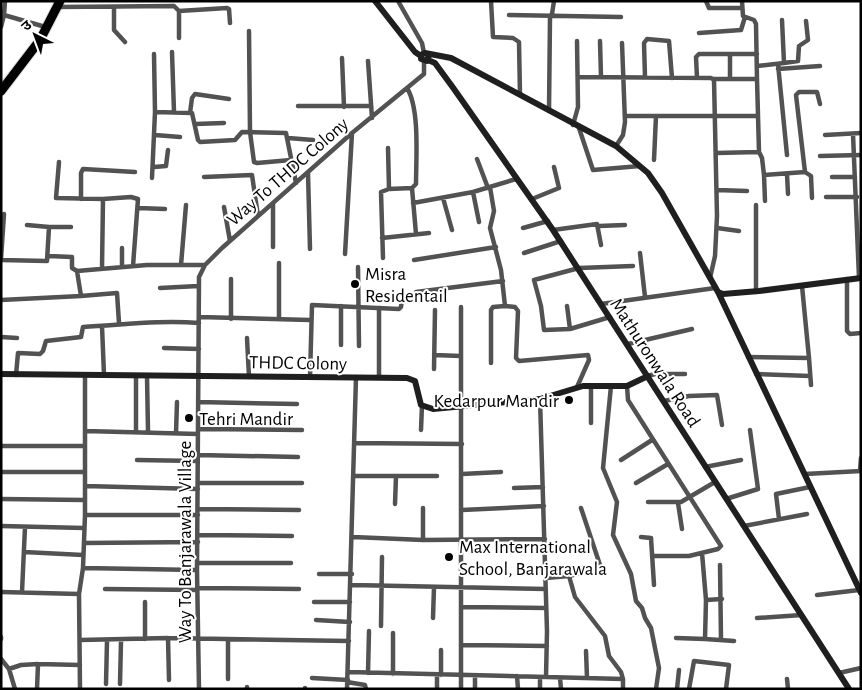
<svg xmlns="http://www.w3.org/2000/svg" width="862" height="690" font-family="'Alegreya Sans','Noto Sans Devanagari',sans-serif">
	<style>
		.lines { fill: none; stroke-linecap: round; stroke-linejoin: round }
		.highway-casing { stroke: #dbdbdb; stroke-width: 11 }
		.street { stroke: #525252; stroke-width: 4.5 }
		.secondary { stroke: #1f1f1f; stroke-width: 6 }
		.highway { stroke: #000; stroke-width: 9 }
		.poi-dot { fill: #000; stroke: #fff; stroke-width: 2 }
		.labels { text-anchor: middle; stroke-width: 4; stroke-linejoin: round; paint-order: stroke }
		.street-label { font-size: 19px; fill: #000; stroke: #fff }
		.poi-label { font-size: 19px; fill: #000; stroke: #fff; text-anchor: start }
	</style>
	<rect width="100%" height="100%" fill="#fff"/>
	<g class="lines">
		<defs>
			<path id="highway" d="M1 91 40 40 60 1"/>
		</defs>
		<!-- highway casing -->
		<use href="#highway" class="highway-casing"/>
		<!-- street -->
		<path class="street" d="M398 1 422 43 424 53
			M491 1 493 37 513 38 519 42 520 95
			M706 1 709 8H742
			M742 1 743 16 754 20 756 24 757 79
			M58 7 174 6 179 11V38
			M114 8V30L125 42
			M179 11 227 8 229 9 230 23
			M4 15 5 1
			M509 15 621 17
			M1 27 4 15 42 26
			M249 31 250 132 254 162 257 163 291 160
			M699 33 741 30 745 17
			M600 41 601 77
			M172 52 174 112
			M730 54H757
			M342 58 344 107
			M368 61 372 118
			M784 63 798 61 799 46 808 40 806 21
			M778 64 787 155
			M757 66 784 63 782 20
			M778 69 820 66
			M578 77 711 78 714 80 717 216 715 256 710 278
			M645 77 644 43 647 39 669 41 672 78
			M697 78 696 57 699 54H730V79
			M713 79H757L759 152 716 153
			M407 88C420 109 416 159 416 184L412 188 416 234
			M298 106H371
			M549 111 550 17 552 14 554 1
			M155 112 192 113 198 140 200 142 235 140 242 132 286 133 296 183
			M190 113 192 98 195 94 229 99
			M625 116H758
			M195 124 224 123
			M573 125 578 107 577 41
			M579 128 593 170 640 166
			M853 134 859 278
			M155 135 180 137
			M825 135 861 133
			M288 138 313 140
			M616 146 623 135 625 122 622 43
			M388 148 389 189 412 188
			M759 152 762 158 764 175 805 172 796 95 799 92H817L820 104
			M820 156 861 155
			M477 159 488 188
			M654 160 656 116
			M59 162 56 198 103 199 131 197 138 199 133 266
			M154 167 166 166 168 150
			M805 172 811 176 812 198
			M308 173 310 249
			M787 174 788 194
			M764 175 765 201
			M204 177 252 175 258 216
			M832 177H855
			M152 178 155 112 154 54
			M490 187 494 211 490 228 501 270 505 306 515 307 518 311 516 358 519 361 588 355 589 360 577 387
			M717 190 747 191
			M473 192 479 222
			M826 197H857
			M443 198 452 230
			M81 199V173L83 169 135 172
			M532 199 559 188 554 167
			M413 203 473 192 516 179
			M273 204V247
			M756 205V292
			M224 207 230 241
			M138 208 165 209
			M599 226 625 225
			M49 227H71
			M523 228 548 221
			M717 228 739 231
			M553 230 597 224 601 245
			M382 238 429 233
			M524 253 561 241
			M640 253 645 297
			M345 254 352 133
			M49 256 72 257V268L77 271 81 296 117 293 119 323
			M383 258 381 192 389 189
			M1 259 4 214
			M1 260 47 261 49 227 27 225
			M414 260 496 247
			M181 265 186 205
			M122 267V248
			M358 267 359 346
			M102 268 103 199
			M77 271 147 265H205
			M847 279V331L850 334 861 333
			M160 288 198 286
			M416 292 503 281
			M1 300 81 296
			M601 304 715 288
			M567 306 570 329
			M461 307V689
			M379 308V377
			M199 317 310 320
			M610 317 570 329 544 330 541 306 534 280 579 268 633 266
			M231 319V279
			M279 319V263
			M102 326 104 375
			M1 337 17 338
			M247 338 249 377
			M628 344 692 329
			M341 345V306
			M164 348 199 349
			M434 355 461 356
			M748 357 809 358 802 286
			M809 358 811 385
			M491 363V310L493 307 505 306
			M434 369 435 310
			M756 374 810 376
			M16 375 18 353 40 354 43 351 46 341 81 337 83 327C123 325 159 320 199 323
			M147 376 148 431
			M648 376 655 374H685
			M310 377 312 305 399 309 401 307 402 299
			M591 386V423
			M611 386 603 468 617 502 613 535 631 574 636 601 642 608 645 618 651 628 659 668 656 689
			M627 386 628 400 721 546 718 549 689 556H652
			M540 399 547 631 546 677
			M664 401 689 396 717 395 722 425
			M198 402 297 404
			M199 429 302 430
			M421 430 422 405
			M85 431 198 434
			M136 432V376
			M176 433 177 402
			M355 443 462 444
			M1 446H85
			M198 455 298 457
			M137 460 198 461
			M621 460 652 440
			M705 467 741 460
			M860 471 861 458
			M1 472H84
			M462 474 501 472
			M805 474 861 471
			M354 476H437
			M198 483H302
			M636 483 668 464
			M85 486 198 489
			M514 488 543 487
			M1 499 84 500
			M726 499 758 489 750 430
			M648 502H681L715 482
			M678 503 682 529
			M395 504 396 476
			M423 508V540
			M198 509 299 510
			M462 510 544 506
			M85 515H198
			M779 519 776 494 810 487
			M1 526 84 528
			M744 526 807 514
			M198 535 292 536
			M353 537 423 540 545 539
			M641 537 651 538 654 585
			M84 543 198 542
			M24 552 83 555
			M702 553 706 600 705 639 734 641
			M197 563H291
			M720 565 721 640
			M83 568 197 570
			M319 574H352
			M569 576 601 568 581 508
			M546 578 569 576 575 597 605 636 609 656 621 672 623 679
			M352 585 546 589
			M197 588 299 589
			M105 589 197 590
			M1 592 79 594
			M22 592 25 527
			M817 595 859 590
			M706 600 722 599
			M145 602V639
			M314 602H350
			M462 607 546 608
			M433 618 434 587
			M757 618 802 615
			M316 620 350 622
			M381 626 382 557
			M1 637V639
			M168 638 169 680
			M676 638 705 639
			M80 640 168 638 349 641
			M228 640V679
			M462 645 547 646
			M586 651 587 678
			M1 659 9 669 15 689
			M9 669 21 665 38 664
			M348 672 623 679V689
			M368 673 369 631
			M839 673 861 668
			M393 674V633
			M437 675V689
			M441 675V650
			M475 676V689
			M517 676 518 689
			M540 677V689
			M312 678 348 680
			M560 678 561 689
			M787 679 788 689
			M347 682 365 685 366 689
			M106 684 107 641
			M120 684 121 641
			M247 687V689
			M305 688V689
			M37 689 38 664 80 665
			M80 689 79 594 83 568 85 515V375
			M199 689 197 570 199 277 205 265 222 248 352 133 424 74V61
			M347 689 356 377
			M677 689 679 670
			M689 689 694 661 729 665 726 689"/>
		<!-- secondary -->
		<path class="secondary" d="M375 1 415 52 421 56
			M429 55 427 61 421 59V55L425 53 451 58 616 146 648 173 662 193 718 292 861 593
			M428 60 435 63 454 89 553 230 849 689
			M718 292 723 294 759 291 861 278
			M1 374 407 378 415 381 421 405 433 409 540 399 583 386H627L648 376"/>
		<!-- highway -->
		<use href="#highway" class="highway"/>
	</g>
	<!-- markers -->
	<g class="poi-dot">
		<circle cx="355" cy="284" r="5"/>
		<circle cx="569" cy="400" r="5"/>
		<circle cx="189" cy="418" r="5"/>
		<circle cx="449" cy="557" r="5"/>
	</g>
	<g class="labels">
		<!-- street labels -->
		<g class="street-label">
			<text transform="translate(287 171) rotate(-41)" y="7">Way To THDC Colony</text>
			<text transform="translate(298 362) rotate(1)" y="7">THDC Colony</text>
			<text transform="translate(656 362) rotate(57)" y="7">Mathuronwala Road</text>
			<text transform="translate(184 542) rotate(-90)" y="7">Way To Banjarawala Village</text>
		</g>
		<!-- poi labels -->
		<g class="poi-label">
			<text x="365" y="280">Misra<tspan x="365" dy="22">Residentail</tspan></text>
			<text x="559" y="407" text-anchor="end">Kedarpur Mandir</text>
			<text x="199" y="425">Tehri Mandir</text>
			<text x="459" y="553">Max International<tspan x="459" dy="22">School, Banjarawala</tspan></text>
		</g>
	</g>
	<!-- border -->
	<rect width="862" height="690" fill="none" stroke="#000000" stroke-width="5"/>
	<!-- north arrow -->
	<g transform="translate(35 35) rotate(318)" stroke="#ffffff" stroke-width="4" paint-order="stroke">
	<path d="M0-4L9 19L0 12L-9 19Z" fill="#000000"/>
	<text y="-8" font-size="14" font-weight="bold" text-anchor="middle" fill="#000000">उ</text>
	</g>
</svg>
